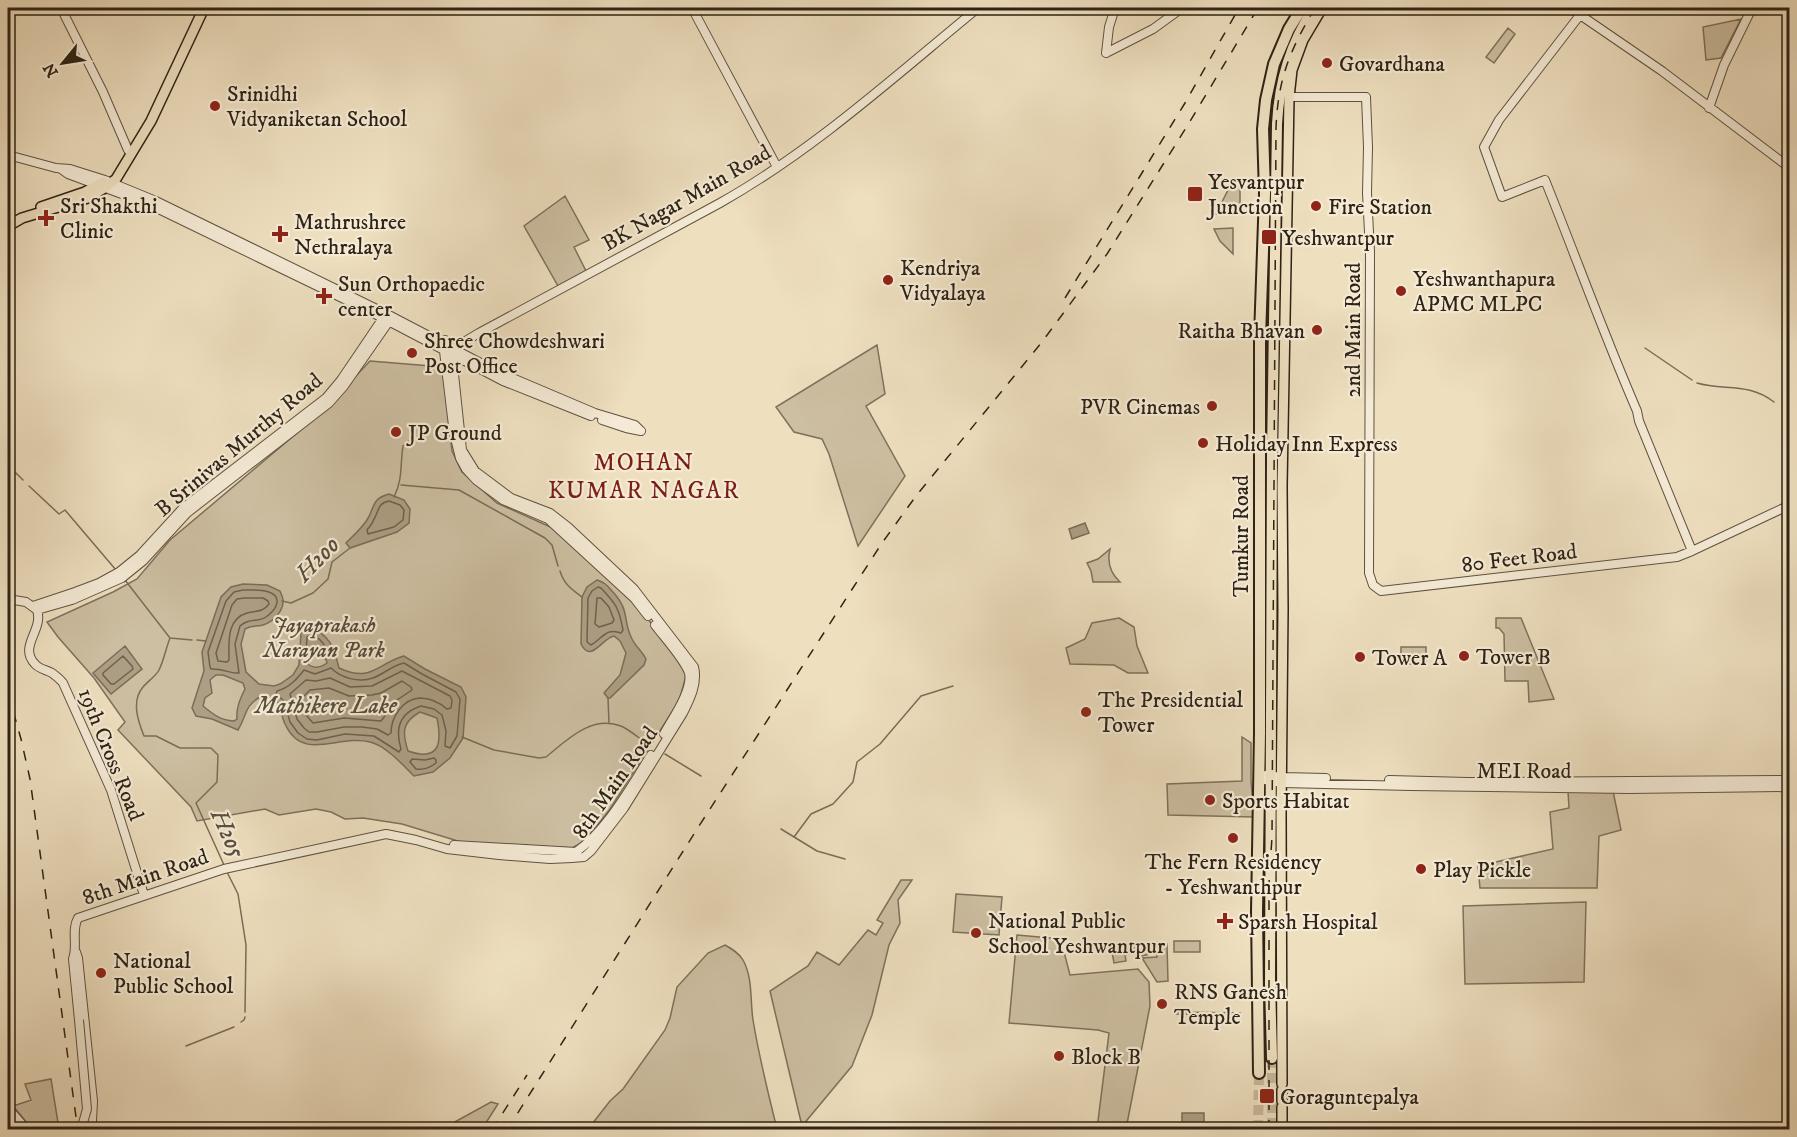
<svg xmlns="http://www.w3.org/2000/svg" width="1797" height="1137" font-family="'IM FELL DW Pica',serif">
	<style>
		.green { fill: #cdbfa2; stroke: #7e715c; stroke-width: 1.5 }
		.water { fill: #ad9f85; stroke: #7a6d58; stroke-width: 1.5; fill-rule: evenodd }
		.lines { fill: none; stroke-linecap: round; stroke-linejoin: round }
		.shore { stroke: #6e614d; stroke-width: 1.5 }
		.stream { stroke: #7a6d58; stroke-width: 1.5 }
		.highway-tunnel { stroke: #c8b99d; stroke-width: 10; stroke-dasharray: 10 5; stroke-linecap: butt }
		.minor-casing { stroke: #5e5240; stroke-width: 10 }
		.major-casing { stroke: #2e2315; stroke-width: 12 }
		.highway-casing { stroke: #2e2315; stroke-width: 14 }
		.minor { stroke: #f4ead5; stroke-width: 8 }
		.major { stroke: #eedfbf; stroke-width: 9 }
		.highway { stroke: #eedfbf; stroke-width: 10 }
		.rail { stroke: #2e2315; stroke-width: 1.5; stroke-dasharray: 10 10; stroke-linecap: butt }
		.minor-bridge-casing { stroke: #5e5240; stroke-width: 10; stroke-linecap: butt }
		.minor-bridge { stroke: #f4ead5; stroke-width: 8 }
		.poi-dot { fill: #8f2418; stroke: #f4ead5; stroke-width: 2 }
		.labels { text-anchor: middle; stroke-width: 4.5; stroke-linejoin: round; paint-order: stroke }
		.poi-label { font-size: 22px; fill: #2e2315; stroke: #f4ead5; text-anchor: start }
		.street-label { font-size: 22px; fill: #2e2315; stroke: #f4ead5 }
		.park-label { font-size: 22px; font-style: italic; fill: #564a38; stroke: #f4ead5 }
		.neighbourhood-label { font-size: 24px; letter-spacing: 1.5px; fill: #7a1f14; stroke: #f4ead5 }
		.water-label { font-size: 24px; font-style: italic; fill: #5a4e3c; stroke: #f4ead5 }
	</style>
	<rect width="100%" height="100%" fill="#eedfbf"/>
	<filter id="stains"><feTurbulence type="fractalNoise" baseFrequency=".00333" numOctaves="4"/><feColorMatrix values="0 0 0 0 .2 0 0 0 0 .09 0 0 0 0 .02 0 0 0 .5 -.17"/></filter>
	<radialGradient id="worn" r=".72"><stop offset=".6" stop-color="#630" stop-opacity="0"/><stop offset="1" stop-color="#630" stop-opacity=".3"/></radialGradient>
	<!-- green -->
	<path class="green" d="M1741 19 1721 58 1706 60 1703 27Z
		M1508 28 1515 34 1494 63 1486 57Z
		M1232 182 1240 186V213L1216 214Z
		M565 196 589 240 574 247 586 271 558 286 524 226Z
		M1233 228V254L1220 241 1214 229Z
		M877 345 885 394 866 406 905 476 858 546 829 454 822 439 794 432 776 407Z
		M370 361 443 367 452 451 462 472 497 503 555 529 641 610 681 662 686 676 679 701 610 809 585 841 572 848 461 842 402 824 363 818 345 819 331 812 316 809 279 815 265 809 197 821 191 807 118 730 125 722 94 678 58 637 47 622 113 592 137 579 170 540 322 412Z
		M1110 549C1107 562 1110 573 1120 582H1093L1091 571 1087 563 1098 559Z
		M1119 618 1134 627 1137 646 1148 673H1128L1114 665 1070 664 1066 648 1085 639 1092 623Z
		M1496 618H1521L1554 699 1529 702 1528 681H1505L1504 634 1499 628H1496Z
		M1401 647H1426V664H1401Z
		M1242 737 1251 743V781L1254 817 1168 815 1167 784 1242 781Z
		M1568 791H1613L1621 830 1599 836 1597 888H1480L1478 866 1553 849 1550 812 1569 808Z
		M901 880H912L898 900 900 923 889 945 872 1015 852 1066 802 1126 770 991 808 966 817 952 839 965 868 930 876 935 883 923 877 920Z
		M956 894 1002 897 999 935 953 932Z
		M1586 902 1584 982 1465 984 1463 906Z
		M1017 935 1061 939 1060 952H1064L1070 975 1138 969 1149 982 1150 1006 1126 1129H1097L1109 1033 1098 1030 1009 1023Z
		M1174 941H1200V952H1174Z
		M1154 942 1167 944 1168 981 1157 982 1142 958 1157 957Z
		M725 945C732 949 739 953 743 960 753 978 750 1000 753 1020 759 1057 768 1093 777 1129H591L592 1124 610 1101 623 1089 665 1030 670 1018 677 987 708 953Z
		M1127 946 1129 954 1125 955 1126 961 1114 963 1112 952 1114 948Z
		M1175 1012 1240 1013V1015L1175 1014Z
		M51 1079 59 1129H32L13 1106 31 1100 25 1084Z
		M491 1102 498 1104 482 1129H442Z"/>
	<!-- water -->
	<path class="water" d="M389 494 404 500 410 509 409 523 397 532 350 548 346 543C353 536 361 529 367 520 375 507 371 499 389 494Z
		M1085 523 1089 533 1072 539 1069 529Z
		M597 580C604 582 607 585 612 591 631 611 622 620 632 639 636 647 642 651 646 659L644 665 610 698H608L604 693 620 675 626 653 620 641 614 636C602 638 591 664 581 644L582 597 587 587Z
		M243 584 267 585 280 591C281 594 283 597 283 600 284 611 273 622 263 625 256 627 252 625 245 629L241 644 246 672 259 684 274 686 280 684 293 675 299 665 301 633 309 627C330 635 334 647 339 668 372 683 376 664 404 656L425 669 461 687 466 697 463 738 450 758 433 772 414 776C404 766 385 745 370 742 339 734 304 762 286 726 282 719 281 710 279 703L260 697C244 706 247 716 238 730L212 719 196 716 192 708 204 671 202 652 221 597 231 587ZM311 656 326 659 327 663C319 669 310 669 305 660ZM216 675H223L243 683 245 689C240 699 236 708 237 719L234 721C220 720 214 715 203 706L205 698 212 693 210 680ZM420 712 437 718C442 743 440 762 408 751 402 732 402 722 420 712Z
		M125 646 142 669 111 694 93 673Z
		M1149 945 1151 954 1136 957 1134 948Z
		M1182 1113H1204V1123H1182Z"/>
	<g class="lines">
		<!-- shore -->
		<path class="shore" d="M389 501 400 505 404 510 403 520 394 527 368 534 367 530C369 527 372 525 373 521 379 512 377 503 389 501Z
			M598 587 601 588C616 604 619 608 623 630L621 633C606 627 602 639 591 645L587 642 588 598 592 591Z
			M243 590C253 590 283 588 276 606 274 611 270 614 266 617 257 623 250 617 240 626L235 644 239 673C230 674 222 668 211 669L210 667 208 652 226 601 234 592Z
			M244 598H263L268 601 269 604C262 613 257 610 247 613 226 619 229 643 229 660L227 662 218 661 216 653 232 605 237 599Z
			M597 598H601L609 607 614 620 612 623 599 627 595 624Z
			M311 634C318 637 323 642 326 648L325 651 306 650 307 637Z
			M123 656 132 666 133 669 114 684H111L103 675V673Z
			M404 663 422 674 456 692 460 699 457 736 450 748 445 746 446 731 442 715 434 709 421 706C399 713 395 729 401 749L399 752 374 736 345 734 317 740 307 739 298 733 290 722 284 701 276 694 277 691C289 688 297 679 304 670L315 674 331 668C341 678 359 683 373 678 384 674 393 665 404 663Z
			M402 671 450 696 452 700 451 708 447 709C440 703 430 698 420 698 402 699 391 718 391 733L388 735 377 729 362 727H344L317 732H309L304 728 297 719 290 694 306 680 316 681 330 678 350 687 372 686Z
			M402 681 411 687 412 690 397 700 381 721 344 718 313 723 306 715 301 699 310 690 329 688 349 696 372 695 381 693Z
			M434 758 436 760V763C430 768 424 770 416 769L410 762 412 759 425 760Z"/>
		<!-- stream -->
		<path class="stream" d="M1645 348 1692 380
			M1697 383C1724 391 1748 382 1774 402
			M12 469 23 480
			M401 485 459 490 545 538 552 545 558 566
			M29 486 59 514 65 510 116 570
			M394 497C403 479 400 465 403 446L413 438
			M560 571C564 584 571 589 582 597
			M125 580 170 638 192 640
			M282 601 291 603 313 593 328 579 332 562 350 548
			M170 638C166 648 164 660 159 670 156 676 148 681 143 687 131 701 138 721 144 736H156L180 748H211L218 755 217 782 196 803 224 865
			M197 640 206 641
			M608 698 609 723
			M462 737 494 750 539 758 546 757C567 740 591 715 621 726 630 730 640 739 649 745
			M665 754 701 776
			M781 829 817 851 845 859
			M794 837 811 814 833 804 853 782 857 762 880 744 921 696 953 686
			M227 872 238 894 246 945 245 1012
			M241 1022 244 1020 245 1017
			M186 1046 234 1027"/>
		<!-- highway-tunnel -->
		<path class="highway-tunnel" d="M1272 1058V1130
			M1258 1130 1259 1073"/>
		<defs>
			<path id="minor" d="M61 8 103 92 128 150
				M692 8 777 167
				M1570 8 1662 71 1790 168
				M1580 15 1499 120 1484 147 1502 197 1545 180C1576 257 1604 335 1637 411L1639 421 1692 551
				M1106 53 1153 29 1182 8
				M1106 53 1109 27 1115 8
				M1289 97H1366L1368 147 1367 193 1370 252 1369 573 1373 585 1381 591 1677 557 1692 551 1790 505
				M1709 108 1724 65 1752 8
				M8 155 56 168 70 169 105 180 156 201 385 313 496 371 595 413 635 425 641 431
				M61 169 68 174 146 203 373 313 503 381 591 416
				M445 340 444 351 454 434 460 458 466 469 476 480 503 500 548 519 634 598 648 616
				M452 349 479 333 720 203C814 150 895 76 978 8
				M602 420 626 428 641 431
				M8 599 26 602 37 610C44 630 18 646 35 664 39 669 47 670 52 673 56 676 60 679 63 683L111 790 144 895
				M33 606 75 592 99 583 119 572 140 555 183 508 326 398 341 380 385 315
				M37 610 72 600 122 578 143 561 187 513 329 403 344 386 390 320
				M655 625C664 637 685 660 689 673 693 690 672 719 664 734
				M1266 775 1282 777 1326 778
				M1259 779 1282 783 1411 786 1629 789 1790 787
				M1389 780 1468 782 1790 780
				M454 845 576 852C608 829 630 788 651 755
				M76 952 78 958 93 1101 92 1121 88 1130
				M79 1020 73 959C78 946 71 930 78 918L224 869 386 834 416 840 447 849 499 855 550 859 572 858 584 857 591 851 624 808 683 713C690 699 698 683 694 667L634 589 568 527 550 513 511 498 475 471 462 450 452 355 450 348 445 340
				M8 1108 27 1130"/>
			<path id="major" d="M41 207 85 192 103 182
				M8 226 22 218 88 198 103 189 116 179 151 121 204 8
				M1282 1084 1281 816 1283 609 1282 486 1289 97 1292 70 1303 40 1322 8
				M1282 1090V1101
				M1282 1107V1122"/>
			<path id="highway" d="M1272 1058 1270 983 1272 455 1277 124C1279 82 1290 44 1314 8
				M1259 1073 1257 912 1260 733V337L1265 193 1263 129 1266 100 1274 64 1289 29 1302 8"/>
		</defs>
		<!-- minor casing -->
		<use href="#minor" class="minor-casing"/>
		<!-- major casing -->
		<use href="#major" class="major-casing"/>
		<!-- highway casing -->
		<use href="#highway" class="highway-casing"/>
		<!-- minor -->
		<use href="#minor" class="minor"/>
		<!-- major -->
		<use href="#major" class="major"/>
		<!-- highway -->
		<use href="#highway" class="highway"/>
		<!-- rail -->
		<path class="rail" d="M1065 298 1185 103 1239 8
			M8 693 21 739 30 779 76 1117
			M492 1130 527 1075
			M507 1130 699 826 882 543 916 496 1042 342 1107 254 1189 123 1258 8
			M1269 1130V883L1272 837 1276 128C1278 78 1290 50 1315 8"/>
		<defs>
			<path id="minor-bridge" d="M77 1130 83 1123 87 1109 79 1020"/>
		</defs>
		<!-- minor-bridge casing -->
		<use href="#minor-bridge" class="minor-bridge-casing"/>
		<!-- minor-bridge -->
		<use href="#minor-bridge" class="minor-bridge"/>
	</g>
	<!-- markers -->
	<g class="poi-dot">
		<circle cx="1327" cy="63" r="6"/>
		<circle cx="215" cy="106" r="6"/>
		<rect x="1187" y="186" width="16" height="16" rx="3"/>
		<circle cx="1316" cy="206" r="6"/>
		<path d="M43 209h6v6h6v6h-6v6h-6v-6h-6v-6h6z"/>
		<path d="M277 225h6v6h6v6h-6v6h-6v-6h-6v-6h6z"/>
		<rect x="1261" y="229" width="16" height="16" rx="3"/>
		<circle cx="888" cy="280" r="6"/>
		<circle cx="1401" cy="291" r="6"/>
		<path d="M321 287h6v6h6v6h-6v6h-6v-6h-6v-6h6z"/>
		<circle cx="1317" cy="330" r="6"/>
		<circle cx="412" cy="353" r="6"/>
		<circle cx="1212" cy="406" r="6"/>
		<circle cx="396" cy="432" r="6"/>
		<circle cx="1203" cy="443" r="6"/>
		<circle cx="1464" cy="656" r="6"/>
		<circle cx="1360" cy="657" r="6"/>
		<circle cx="1086" cy="712" r="6"/>
		<circle cx="1210" cy="800" r="6"/>
		<circle cx="1233" cy="838" r="6"/>
		<circle cx="1421" cy="869" r="6"/>
		<path d="M1222 912h6v6h6v6h-6v6h-6v-6h-6v-6h6z"/>
		<circle cx="976" cy="933" r="6"/>
		<circle cx="101" cy="973" r="6"/>
		<circle cx="1162" cy="1004" r="6"/>
		<circle cx="1059" cy="1056" r="6"/>
		<rect x="1259" y="1088" width="16" height="16" rx="3"/>
	</g>
	<g class="labels">
		<!-- poi labels -->
		<g class="poi-label">
			<text x="1339" y="71">Govardhana</text>
			<text x="227" y="101">Srinidhi<tspan x="227" dy="25">Vidyaniketan School</tspan></text>
			<text x="1208" y="189">Yesvantpur<tspan x="1208" dy="25">Junction</tspan></text>
			<text x="60" y="213">Sri Shakthi<tspan x="60" dy="25">Clinic</tspan></text>
			<text x="1328" y="214">Fire Station</text>
			<text x="294" y="229">Mathrushree<tspan x="294" dy="25">Nethralaya</tspan></text>
			<text x="1282" y="245">Yeshwantpur</text>
			<text x="900" y="275">Kendriya<tspan x="900" dy="25">Vidyalaya</tspan></text>
			<text x="1413" y="286">Yeshwanthapura<tspan x="1413" dy="25">APMC MLPC</tspan></text>
			<text x="338" y="291">Sun Orthopaedic<tspan x="338" dy="25">center</tspan></text>
			<text x="1305" y="338" text-anchor="end">Raitha Bhavan</text>
			<text x="424" y="348">Shree Chowdeshwari<tspan x="424" dy="25">Post Office</tspan></text>
			<text x="1200" y="414" text-anchor="end">PVR Cinemas</text>
			<text x="408" y="440">JP Ground</text>
			<text x="1215" y="451">Holiday Inn Express</text>
			<text x="1476" y="664">Tower B</text>
			<text x="1372" y="665">Tower A</text>
			<text x="1098" y="707">The Presidential<tspan x="1098" dy="25">Tower</tspan></text>
			<text x="1222" y="808">Sports Habitat</text>
			<text x="1233" y="869" text-anchor="middle">The Fern Residency<tspan x="1233" dy="25">- Yeshwanthpur</tspan></text>
			<text x="1433" y="877">Play Pickle</text>
			<text x="988" y="928">National Public<tspan x="988" dy="25">School Yeshwantpur</tspan></text>
			<text x="1238" y="929">Sparsh Hospital</text>
			<text x="113" y="968">National<tspan x="113" dy="25">Public School</tspan></text>
			<text x="1174" y="999">RNS Ganesh<tspan x="1174" dy="25">Temple</tspan></text>
			<text x="1071" y="1064">Block B</text>
			<text x="1280" y="1104">Goraguntepalya</text>
		</g>
		<!-- street labels -->
		<g class="street-label">
			<text transform="translate(686 197) rotate(-30)" y="8">BK Nagar Main Road</text>
			<text transform="translate(1352 330) rotate(-90)" y="8">2nd Main Road</text>
			<text transform="translate(238 444) rotate(-40)" y="8">B Srinivas Murthy Road</text>
			<text transform="translate(1240 536) rotate(-90)" y="8">Tumkur Road</text>
			<text transform="translate(1519 557) rotate(-7)" y="8">80 Feet Road</text>
			<text transform="translate(112 754) rotate(68)" y="8">19th Cross Road</text>
			<text x="1524" y="778">MEI Road</text>
			<text transform="translate(614 782) rotate(-55)" y="8">8th Main Road</text>
			<text transform="translate(145 876) rotate(-19)" y="8">8th Main Road</text>
		</g>
		<!-- park labels -->
		<g class="park-label">
			<text x="324" y="632">Jayaprakash<tspan x="324" dy="25">Narayan Park</tspan></text>
		</g>
		<!-- neighbourhood labels -->
		<g class="neighbourhood-label">
			<text x="644" y="470">MOHAN<tspan x="644" dy="28">KUMAR NAGAR</tspan></text>
		</g>
		<!-- water labels -->
		<g class="water-label">
			<text transform="translate(317 559) rotate(-46)" y="8">H200</text>
			<text x="326" y="713">Mathikere Lake</text>
			<text transform="translate(228 833) rotate(66)" y="8">H205</text>
		</g>
	</g>
	<!-- margin -->
	<rect width="1797" height="1137" fill="none" stroke="#eedfbf" stroke-width="30"/>
	<rect x="9" y="9" width="1779" height="1119" fill="none" stroke="#2e2315" stroke-width="3"/>
	<rect x="15" y="15" width="1767" height="1107" fill="none" stroke="#2e2315" stroke-width="1.5"/>
	<!-- north arrow -->
	<g transform="translate(63 63) rotate(240)" stroke="#f4ead5" stroke-width="4.5" paint-order="stroke">
	<path d="M0-4.5L10 22L0 15L-10 22Z" fill="#2e2315"/>
	<text y="-9" font-size="16" font-weight="bold" text-anchor="middle" fill="#2e2315">N</text>
	</g>
	<rect width="100%" height="100%" filter="url(#stains)"/>
	<rect width="100%" height="100%" fill="url(#worn)"/>
</svg>
